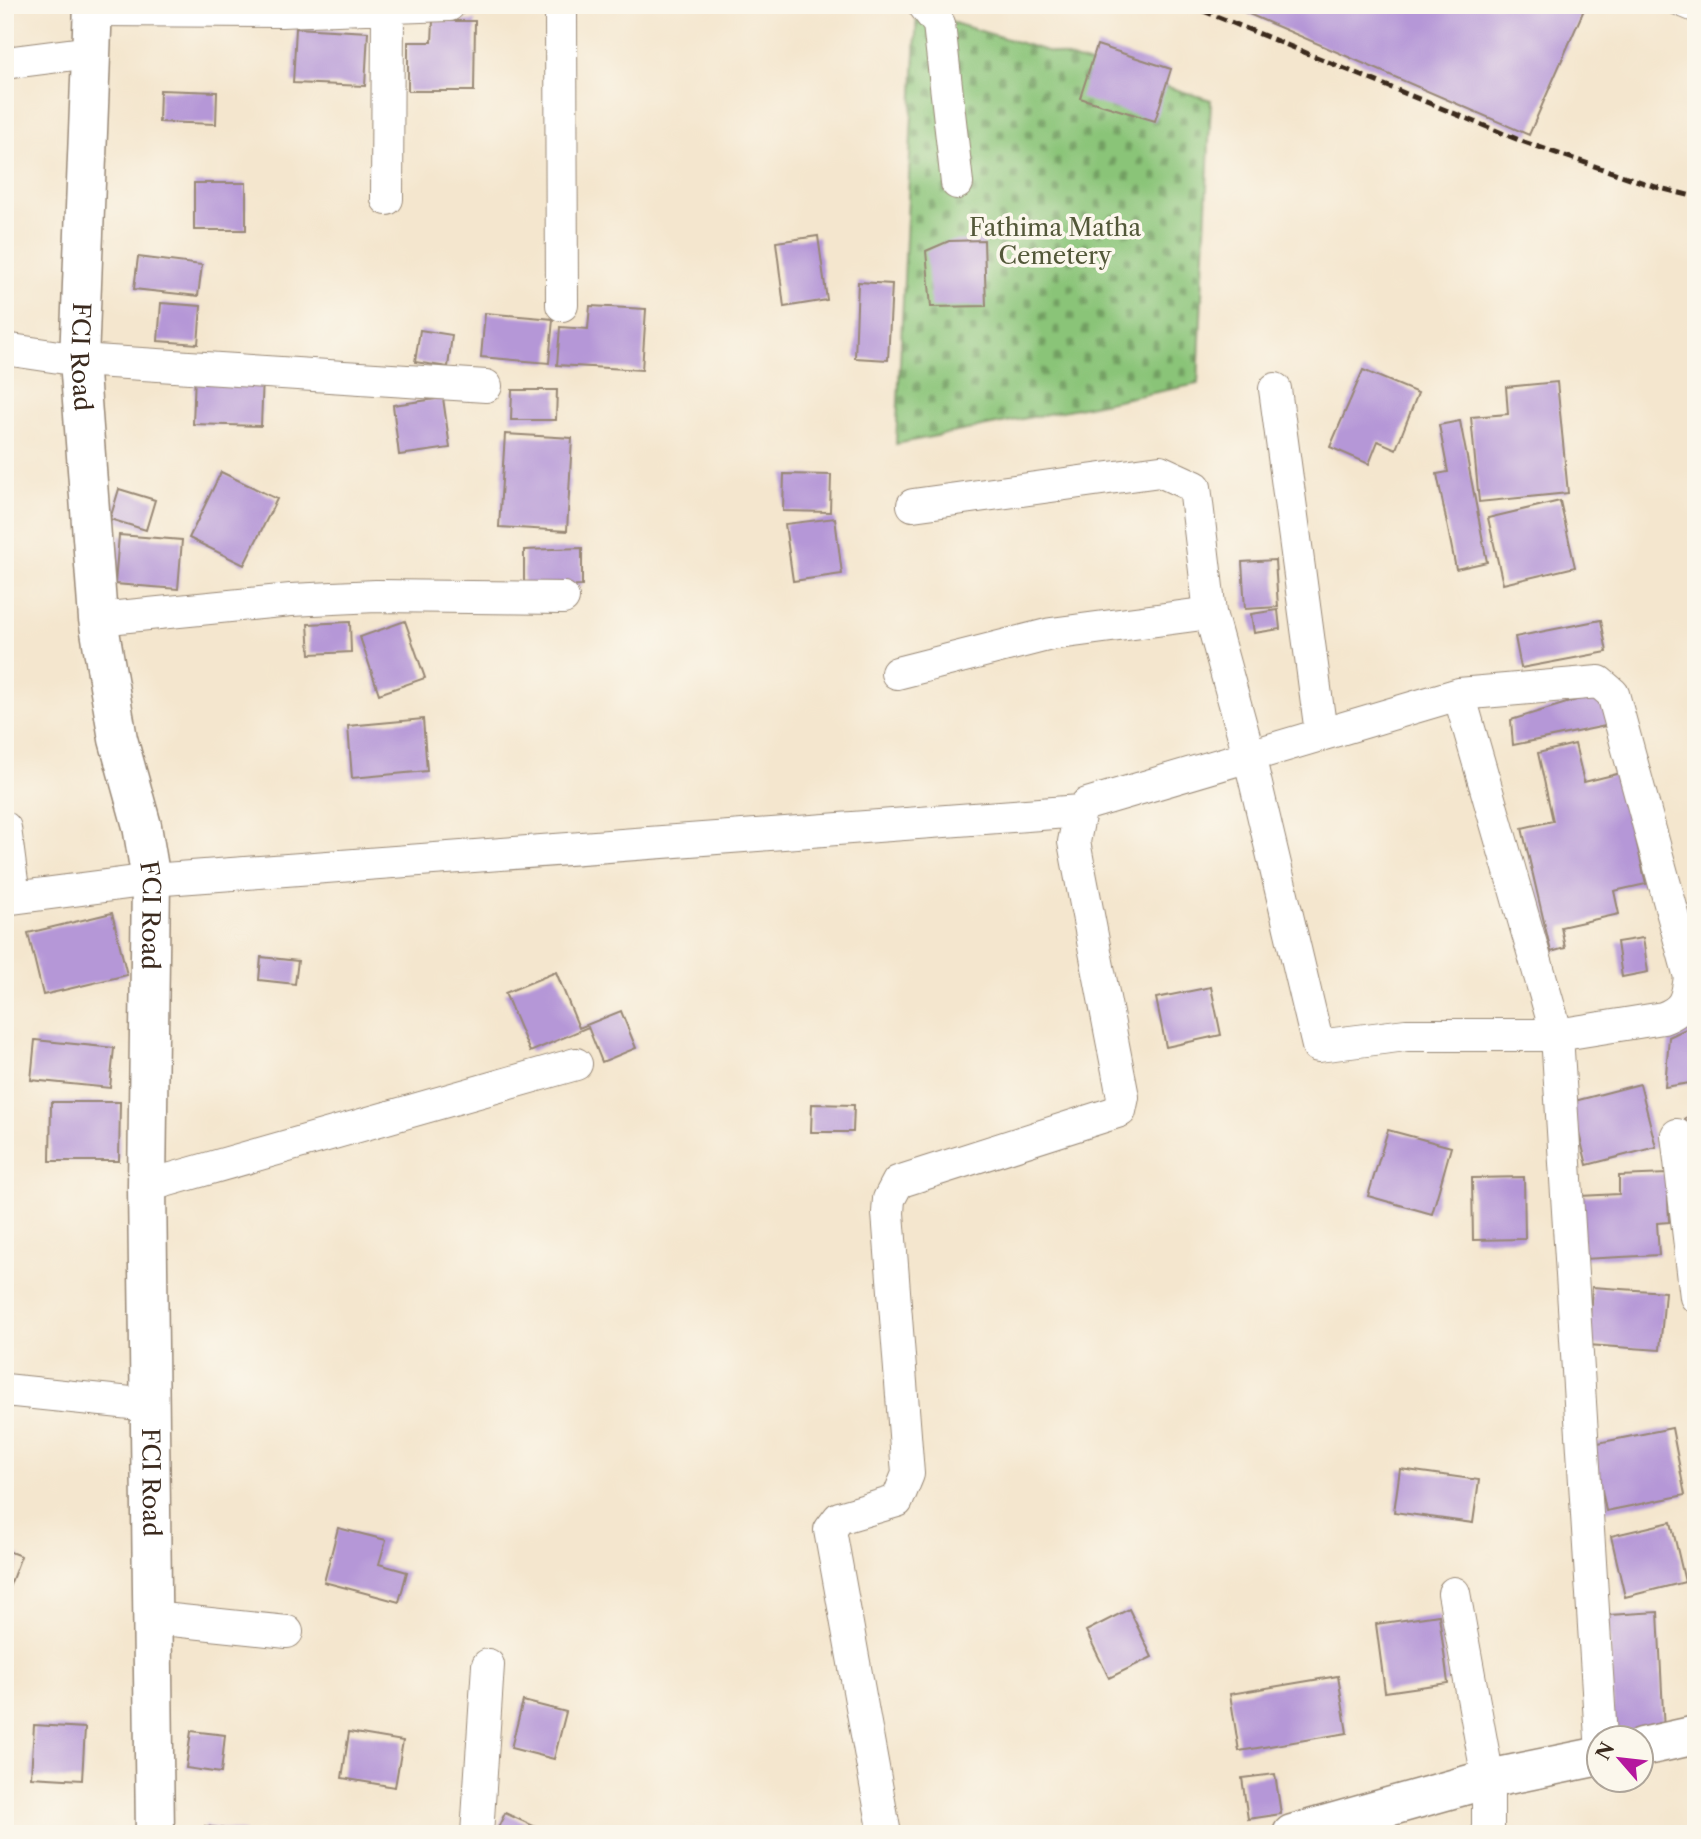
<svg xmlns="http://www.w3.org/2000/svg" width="1701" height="1839" font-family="'Libre Caslon Text',serif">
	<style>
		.cemetery { fill: url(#cemetery-stones); stroke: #62774b; stroke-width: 2 }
		.building { fill: #b597d7 }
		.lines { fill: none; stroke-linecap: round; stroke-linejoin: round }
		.service-casing { stroke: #988876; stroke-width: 18 }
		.minor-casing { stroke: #988876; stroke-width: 34 }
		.tertiary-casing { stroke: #988876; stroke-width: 41 }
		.service { stroke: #fff; stroke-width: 16 }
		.minor { stroke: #fff; stroke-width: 32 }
		.tertiary { stroke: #fff; stroke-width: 38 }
		.rail { stroke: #3b2a1e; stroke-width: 5; stroke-dasharray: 10 5; stroke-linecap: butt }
		.labels { text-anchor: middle; stroke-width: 7; stroke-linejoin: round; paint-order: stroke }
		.park-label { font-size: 24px; fill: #535839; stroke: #fbf7ec }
		.street-label { font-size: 24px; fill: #3b2a1e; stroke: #fbf7ec }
	</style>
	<defs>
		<pattern id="cemetery-stones" width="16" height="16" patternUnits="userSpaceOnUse" patternTransform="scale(1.75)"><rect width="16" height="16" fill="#8ac478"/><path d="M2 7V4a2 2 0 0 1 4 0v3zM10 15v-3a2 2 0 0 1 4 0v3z" fill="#729f62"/></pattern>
	</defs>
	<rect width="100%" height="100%" fill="#fbf7ec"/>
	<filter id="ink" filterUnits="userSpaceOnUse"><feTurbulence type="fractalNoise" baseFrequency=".0143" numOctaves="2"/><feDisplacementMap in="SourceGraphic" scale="14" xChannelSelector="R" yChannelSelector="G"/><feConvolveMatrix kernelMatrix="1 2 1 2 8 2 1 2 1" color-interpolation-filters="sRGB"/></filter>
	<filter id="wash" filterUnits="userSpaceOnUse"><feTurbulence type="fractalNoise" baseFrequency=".00686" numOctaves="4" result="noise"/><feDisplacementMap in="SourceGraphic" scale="28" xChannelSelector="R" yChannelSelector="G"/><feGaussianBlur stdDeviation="1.57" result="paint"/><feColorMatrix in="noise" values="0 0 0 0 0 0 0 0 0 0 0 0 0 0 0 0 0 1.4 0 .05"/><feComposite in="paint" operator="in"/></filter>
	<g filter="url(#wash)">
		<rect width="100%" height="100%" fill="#f4e6ce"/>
		<!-- cemetery -->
		<path class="cemetery" d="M917 12 1211 100 1198 384 896 444Z"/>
		<g id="blocks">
			<!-- building -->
			<path class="building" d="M1228 5H1586L1529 135Z
				M433 21H475L474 91H408V42H432Z
				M296 28 368 32 365 86 293 83Z
				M1097 45 1171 69 1155 121 1080 98Z
				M160 90 217 92 216 124 159 122Z
				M194 183H246V230H194Z
				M818 236 827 300 784 307 776 242Z
				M984 240 986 306 931 307 926 251 949 241Z
				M138 257 202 265 198 296 134 289Z
				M858 282 892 284 888 360 855 358Z
				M161 303 201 306 198 344 158 341Z
				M590 306 646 309 642 370 557 365 560 327 588 329Z
				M485 313 553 319 549 363 481 357Z
				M420 330 452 335 448 367 415 362Z
				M1363 370 1418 393 1396 449 1378 441 1369 464 1330 447Z
				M195 375 263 376 261 426 193 424Z
				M1557 382 1568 493 1479 502 1471 417 1508 414 1506 387Z
				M512 390H557L556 420H511Z
				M443 398 450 448 399 455 393 405Z
				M1460 421 1487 562 1456 569 1437 474 1448 472 1439 425Z
				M505 434 572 438 567 531 499 527Z
				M221 472 277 499 244 565 189 538Z
				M784 474 831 475 830 512 783 511Z
				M119 489 155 500 146 530 110 519Z
				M1560 501 1575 567 1503 584 1488 518Z
				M835 518 842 574 793 581 785 524Z
				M119 535 182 540 178 589 115 584Z
				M582 548V586L524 587V550Z
				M1275 560 1278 607 1245 609 1242 562Z
				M1278 610 1280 629 1254 633 1251 614Z
				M1601 620 1607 652 1521 668 1515 637Z
				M405 621 425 678 379 694 360 637Z
				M350 622 351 652 310 654 308 624Z
				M1606 691 1615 724 1513 745 1511 720Z
				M423 719 427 771 352 778 348 726Z
				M1575 744 1584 782 1621 773 1646 884 1614 891 1619 914 1561 927 1565 948 1551 952 1522 828 1553 821 1538 753Z
				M112 913 127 975 43 995 28 933Z
				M1643 938 1648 972 1622 977 1617 942Z
				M261 957 298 961 295 984 259 980Z
				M556 972 579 1028 621 1011 636 1048 602 1062 588 1027 530 1052 505 993Z
				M1211 987 1221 1035 1166 1047 1156 998Z
				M1696 1024V1082L1665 1087 1669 1037Z
				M35 1040 114 1048 110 1088 31 1080Z
				M1640 1084 1656 1147 1587 1165 1571 1102Z
				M51 1102H120L119 1161H50Z
				M812 1104 854 1105 853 1132H811Z
				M1696 1114V1148H1695L1685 1118Z
				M1388 1130 1451 1147 1432 1214 1368 1196Z
				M1667 1174 1669 1222 1657 1223 1659 1255 1583 1259 1580 1196 1619 1194V1176Z
				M1524 1177 1525 1239 1473 1240 1472 1178Z
				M1592 1287 1665 1292 1660 1350 1588 1345Z
				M1672 1428 1685 1495 1606 1511 1593 1444Z
				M1400 1469 1479 1480 1473 1523 1394 1512Z
				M1671 1522 1685 1582 1625 1597 1611 1536Z
				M338 1528 386 1540 379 1564 407 1572 399 1602 324 1582Z
				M5 1550 21 1556 5 1598Z
				M1129 1609 1152 1657 1109 1678 1086 1631Z
				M1658 1612 1664 1732 1614 1735 1609 1615Z
				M1439 1615 1448 1683 1385 1692 1376 1624Z
				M1338 1676 1347 1733 1239 1751 1230 1694Z
				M523 1701 566 1712 554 1759 511 1748Z
				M34 1725 85 1728 82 1780 31 1777Z
				M191 1731 225 1735 221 1773 186 1768Z
				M349 1732 403 1741 395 1787 342 1778Z
				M1275 1774 1281 1814 1248 1819 1242 1778Z
				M505 1813 551 1834H495Z
				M205 1826 245 1832V1834H204Z"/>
		</g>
	</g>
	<g filter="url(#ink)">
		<use href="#blocks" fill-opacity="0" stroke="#988876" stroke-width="2"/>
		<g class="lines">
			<defs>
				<path id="service" d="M1672 5 1696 15"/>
				<path id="minor" d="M561 5 562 305
					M924 5 939 24 957 183
					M93 10 281 11 449 5
					M5 63 91 52
					M387 199 388 7
					M5 349 79 360 486 386
					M1275 389 1321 733
					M98 619 291 600 376 596 563 598
					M897 673 1051 634 1210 613
					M1459 694 1557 1035 1601 1738
					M5 828 14 897
					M5 899 151 880 1080 811
					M1677 1135 1696 1297
					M147 1186 576 1064
					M5 1390 150 1405
					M1454 1593 1488 1779V1834
					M153 1618 287 1632
					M477 1834 488 1665
					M885 1834 830 1530 839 1518 897 1501 908 1474 888 1213 889 1199 898 1182 1120 1111 1123 1097 1074 842 1080 811 1087 804 1459 694 1599 682 1613 694 1690 977C1687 999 1685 1010 1663 1018L1557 1035H1406L1318 1046 1249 755 1210 613 1195 487 1160 471 913 505"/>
				<g id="tertiary">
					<path id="s1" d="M93 5 79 360 98 619 118 739 142 826 151 880 147 1186 155 1834"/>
					<path d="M1642 1747 1696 1735"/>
					<path d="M1292 1834 1488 1779 1600 1756"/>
				</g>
			</defs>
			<!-- service casing -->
			<use href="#service" class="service-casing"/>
			<!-- minor casing -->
			<use href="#minor" class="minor-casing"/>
			<!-- tertiary casing -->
			<use href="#tertiary" class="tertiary-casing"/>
			<!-- service -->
			<use href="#service" class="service"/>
			<!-- minor -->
			<use href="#minor" class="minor"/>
			<!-- tertiary -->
			<use href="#tertiary" class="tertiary"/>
			<!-- rail -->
			<path class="rail" d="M1189 5 1524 142 1656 187 1696 197"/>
		</g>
	</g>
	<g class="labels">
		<!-- park labels -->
		<g class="park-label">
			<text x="1055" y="236">Fathima Matha<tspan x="1055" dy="28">Cemetery</tspan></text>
		</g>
		<!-- street labels -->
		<g class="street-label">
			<text dy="8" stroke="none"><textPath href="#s1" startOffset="352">FCI Road</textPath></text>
			<text dy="8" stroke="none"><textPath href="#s1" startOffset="917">FCI Road</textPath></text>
			<text dy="8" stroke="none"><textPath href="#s1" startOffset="1484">FCI Road</textPath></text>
		</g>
	</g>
	<!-- margin -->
	<rect width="1701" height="1839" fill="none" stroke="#fbf7ec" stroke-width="28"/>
	<!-- north arrow -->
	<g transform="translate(1620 1759) rotate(298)"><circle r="33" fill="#fbf7ec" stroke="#aea59a" stroke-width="2"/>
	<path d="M0-5L12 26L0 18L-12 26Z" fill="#b5179e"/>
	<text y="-10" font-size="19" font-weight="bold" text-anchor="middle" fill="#3b2a1e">N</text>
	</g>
</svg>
